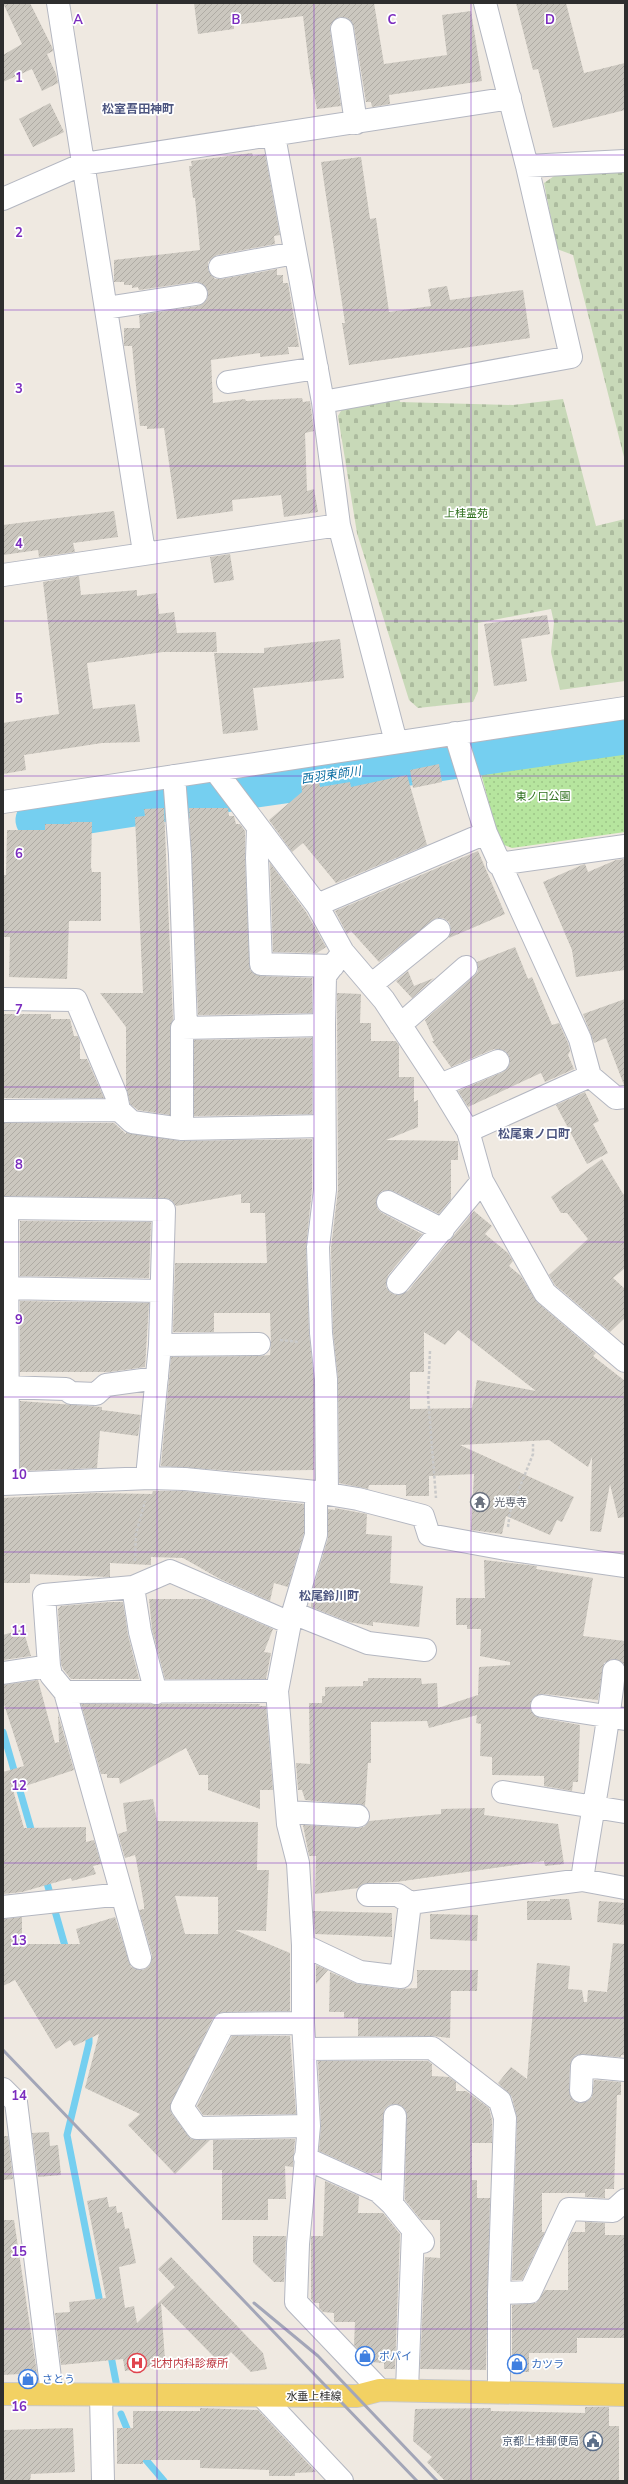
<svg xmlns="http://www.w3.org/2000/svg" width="628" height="2484" font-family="'Nunito Sans','Noto Sans JP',sans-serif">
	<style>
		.grass { fill: url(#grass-dots) }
		.cemetery { fill: url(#cemetery-stones) }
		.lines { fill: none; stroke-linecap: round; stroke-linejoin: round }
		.stream { stroke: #75cff0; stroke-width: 7 }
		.river { stroke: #75cff0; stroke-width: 43 }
		.building { fill: url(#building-hatch); fill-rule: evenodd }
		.minor-casing { stroke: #b4b7c1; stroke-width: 24 }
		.major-casing { stroke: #c9c9c9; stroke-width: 24 }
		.path { stroke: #c9c9c9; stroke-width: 2.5; stroke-dasharray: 3 2; stroke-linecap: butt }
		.minor { stroke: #fff; stroke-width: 22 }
		.major { stroke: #f2d163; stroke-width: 22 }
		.rail { stroke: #a3a6b8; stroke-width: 3 }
		.grid { fill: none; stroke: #7b2cbf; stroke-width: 1; stroke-opacity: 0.55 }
		.labels { text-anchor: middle; stroke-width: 3.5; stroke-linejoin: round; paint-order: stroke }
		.park-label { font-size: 11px; fill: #2c6e1b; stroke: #fff }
		.worship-label { font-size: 11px; fill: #5b616d; stroke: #fff; text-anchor: start }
		.shop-label { font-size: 11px; fill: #366cbe; stroke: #fff; text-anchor: start }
		.health-label { font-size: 11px; fill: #be3a42; stroke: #fff; text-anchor: start }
		.street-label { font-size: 11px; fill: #2e2e2e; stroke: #fff }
		.service-label { font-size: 11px; fill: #4e5e75; stroke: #fff; text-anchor: end }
		.neighbourhood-label { font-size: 12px; font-weight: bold; fill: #4d5680; stroke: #fff }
		.water-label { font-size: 12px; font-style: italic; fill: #0d6fa3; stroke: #fff }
		.grid-label { font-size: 13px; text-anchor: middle; font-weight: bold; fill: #7b2cbf; stroke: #fff; stroke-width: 3.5; stroke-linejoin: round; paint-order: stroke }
	</style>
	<defs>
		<pattern id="grass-dots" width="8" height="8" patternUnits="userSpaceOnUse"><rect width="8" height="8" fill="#b6e59e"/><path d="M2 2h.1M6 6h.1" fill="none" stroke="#9dc588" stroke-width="1.8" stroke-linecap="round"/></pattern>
		<pattern id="cemetery-stones" width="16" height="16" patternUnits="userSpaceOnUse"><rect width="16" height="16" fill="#c8d9b8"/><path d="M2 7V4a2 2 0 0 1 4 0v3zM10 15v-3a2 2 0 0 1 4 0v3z" fill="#acbb9e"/></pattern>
		<pattern id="building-hatch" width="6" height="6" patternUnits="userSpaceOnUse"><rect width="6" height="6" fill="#cbc7bf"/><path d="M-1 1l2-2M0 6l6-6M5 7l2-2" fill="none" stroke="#afaba4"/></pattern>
	</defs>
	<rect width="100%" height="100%" fill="#efe9e1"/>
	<!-- grass -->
	<path class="grass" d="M625 737V832L512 848 499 843 478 761 480 757Z"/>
	<!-- cemetery -->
	<path class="cemetery" d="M625 172V461L573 255 557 249 544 183 557 174Z
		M399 397 400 402 513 405 563 399 596 526 625 519V681L560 690 551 652 554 623 551 609 478 623V691L473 702 418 708 409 700 357 533 338 416 345 404Z"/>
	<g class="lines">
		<!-- stream -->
		<path class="stream" d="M3 1732 33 1836
			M45 1876 67 1953
			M89 2030V2043L67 2135 101 2308
			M110 2351 116 2382
			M121 2414 130 2436
			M140 2453 164 2481"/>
		<!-- river -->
		<path class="river" d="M37 820 256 786 625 733"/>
	</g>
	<!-- building -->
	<path class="building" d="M3 3H30L52 47 53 51 47 54 56 74 58 83 42 91 32 69 3 82V55L22 44Z
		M194 3H374L384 64 447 55 442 15 471 11 482 81 389 95 390 104 372 107 371 102H366L354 27 347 18 340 17 331 24 330 30 341 106 317 109 310 74 303 16 234 25V29L198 34Z
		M516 3H566L584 73 625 63V110L553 128 538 69 533 70Z
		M50 103 64 132 33 147 19 119Z
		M252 153 253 156 265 154 280 235 274 236 275 244 217 255 208 262V270L215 279H222L277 269V275H283V283H288L299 347H288L289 354 260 357V353L211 360 213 403 245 399 246 401 302 398 303 402 310 401 314 431 305 433 307 491 314 489 318 512 284 517 281 495 232 500 233 511 177 519 164 428 147 429V426H140L132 346H124V328H140L139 315 198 306 207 299 208 292 201 283 194 282 139 290 138 287 132 288V285H124V282H114V260L200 250 195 198H193L189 166H192L191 161Z
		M361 157 370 219 376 218 389 312 431 306 428 289 447 286 450 300 523 290 530 338 349 365 342 323H345L321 162Z
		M114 511 118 537 73 543 75 552 39 557 38 550 3 555V525Z
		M230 554 234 580 214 583 210 557Z
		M79 576 81 595 137 590V596L157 593 159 614 174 612 177 633 216 632 217 652H163L87 663 93 709 135 704 140 742 102 743 24 755 26 770 3 774V723L59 714 43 582Z
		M547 615 550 634 521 639 527 681 494 686 484 624Z
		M340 639 344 678 253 688 258 730 223 734 214 653H264V648Z
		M439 764 442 782 413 788 410 770Z
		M407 775 427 845 336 883 303 843 292 852 269 820 302 792 301 783 319 780 320 787 350 782 351 787Z
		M164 808 173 1020 170 1028V1115L138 1110 130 1104 126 1086V1027L100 993H143L135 817 145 816 144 809Z
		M189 808H228L229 816H234L236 824H240L245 831V858L250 970 261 976 312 978V1013L198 1015Z
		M70 822H92L91 867 92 872H101V921H69L67 979 9 977 10 937H3V875H6L7 830H45V824H70Z
		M478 851 505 914 449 938 451 928 449 922 443 918H437L379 962 351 931 347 934 335 911Z
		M625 859V970L576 977 572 950 543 882 582 865 585 864 588 872 616 860Z
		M270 863 306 912 326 947 317 953 273 952Z
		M515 947 528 979 532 977 552 1025 559 1023 568 1043 570 1051 568 1055 574 1069 545 1082 541 1073 468 1107 458 1091 503 1072 510 1063 509 1056 505 1051 494 1049 451 1067 432 1041H434L425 1020 474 976 478 971 477 962Z
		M408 971 414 986 434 978 412 998 396 981Z
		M337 993 361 994 360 1023H371V1041H396L399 1045V1077H414V1102L418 1100V1127L386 1140 458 1141V1160H451V1199L439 1214 393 1191H382L377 1197V1208L382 1213 422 1234 388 1275 386 1287 390 1292 396 1295 408 1291 474 1211 492 1226 485 1234 508 1253 513 1261 509 1266 521 1276 537 1302 596 1353 593 1356 625 1381V1517L618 1518 610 1484 601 1532 590 1531 592 1457 588 1467 549 1440 460 1445 574 1497 562 1522 557 1520 550 1535 506 1516 502 1534 471 1530 474 1474 429 1476V1496H406V1485H369L368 1489 339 1483 338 1379 333 1332 331 1248 338 1190ZM458 1330 536 1391 477 1380 472 1408 410 1409V1372H424V1332L445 1345Z
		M625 999V1084L624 1085 606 1038 594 1043 583 1014Z
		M3 1014H51V1019H70L74 1036H78L80 1041V1059H87L104 1098H3Z
		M312 1038V1114L194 1116V1040Z
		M585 1092 599 1121 593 1124 608 1153 587 1164 556 1105Z
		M3 1123H114L126 1134V1132L182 1141 312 1139V1189L306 1247 309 1333 314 1380V1470L235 1471 161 1466 171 1357 259 1356 270 1355 271 1344 270 1313H214V1332H173L175 1263H267L265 1213H250V1203H241V1194L176 1206 171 1200 164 1198 3 1196Z
		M602 1159 625 1197V1268L613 1278 625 1289V1318L610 1332 555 1285 549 1275 588 1239 567 1213H561L551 1197Z
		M20 1221 151 1222 149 1278 20 1276Z
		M20 1301 149 1303 145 1367 109 1372H20Z
		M20 1401 102 1407V1410L141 1415 138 1436 100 1431 97 1468 20 1471Z
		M153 1491H184L304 1504V1533L288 1587 274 1583 270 1601 220 1579 183 1558 151 1557V1565L110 1563V1577L30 1574V1583H3V1498L96 1493 152 1494Z
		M335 1508 367 1514 366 1534 392 1536 390 1583 423 1586 419 1627 373 1622V1626L349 1622 311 1607 312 1592 328 1538V1509L335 1510Z
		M484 1560 537 1566 536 1569 593 1578 583 1636 625 1641V1665L615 1659 604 1663 598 1700 544 1694 533 1698 530 1704 531 1711 540 1718 580 1725 578 1782H573L572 1791 544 1786V1776L492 1775V1757L480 1756 481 1724 476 1723 477 1715 429 1728 427 1721 371 1722V1763H368L365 1806 305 1800 302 1790H298L296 1763 310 1764 309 1703H322V1696H325V1687L363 1686V1681H368V1678H421L422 1684 437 1683 438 1708 478 1695 479 1667 510 1665V1662L480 1656 481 1629H467V1625H456V1598H485Z
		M149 1599H204L273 1629 264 1652 271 1653 266 1679H165L152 1629Z
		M110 1602H123L128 1635 139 1679H71L63 1669 61 1664 58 1609 61 1606Z
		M23 1629 31 1656 3 1660V1635Z
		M38 1680 55 1743 59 1742 58 1714 74 1770 13 1790 24 1828 86 1827V1842L94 1840 101 1864 93 1866 96 1874 72 1881 71 1878 22 1892 3 1894V1772L24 1766 3 1701V1685Z
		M81 1704H260L259 1706H266L273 1790H260V1809L208 1790V1775H199L186 1748 120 1784 119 1778H107V1774H101Z
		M153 1799 157 1821 258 1822 257 1870H269L266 1931 235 1930 290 1953V2011L224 2012 217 2014 213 2018 170 2108 172 2114 191 2139 210 2140 175 2174 128 2125 140 2114 85 2088 99 2034 74 2046 70 2040 56 2049 15 1980 3 1986V1919L22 1917V1944H80L76 1929 115 1917 131 1967 143 1970 149 1966 152 1955 139 1910 144 1909V1905L136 1859 135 1855 125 1858 118 1834 127 1831 123 1803ZM175 1896 218 1897V1934H185Z
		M485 1808 484 1815 558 1824 564 1864 545 1866 544 1861 396 1882 368 1883 358 1888 315 1894 316 1856H309L303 1825 358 1828 364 1827 369 1821 441 1814V1809Z
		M550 1899H569L572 1920H527V1901H550Z
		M599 1901 625 1903V1925L597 1922Z
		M313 1911 392 1913V1937L315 1934Z
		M430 1914 478 1915 477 1941 430 1939Z
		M613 1943 625 1944V2055H621V2057L576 2055 570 2065 569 2090 574 2101 581 2103 592 2097 594 2080 621 2082V2095H617L614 2189H605V2198L585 2197V2193H542V2232H545L522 2280H512L517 2118 512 2097 498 2083 511 2067 527 2079 537 1963 570 1966 568 1989 582 1990 584 2002H587L588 1990 607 1992Z
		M316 1965 328 1970 316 1984Z
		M417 1970H478L477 1991H451L450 2038 432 2036H358V2018H344V2012H329L330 1972 358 1984 399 1989 417 1988Z
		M232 2036H290L296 2114 203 2115 197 2106Z
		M318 2061H428L432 2064V2076L449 2077 456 2082V2091H466L489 2108 492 2120V2143H472V2180H477V2198H490L486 2370 420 2369 425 2257 440 2258V2220H421L405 2200 406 2110 396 2104 389 2105 384 2110 381 2173H368L319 2151 321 2125Z
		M49 2132 50 2146 58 2145 61 2175 38 2177 32 2133Z
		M3 2136H8L13 2179 3 2180Z
		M295 2139 293 2167 285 2166 286 2199H268V2220H222V2170H213V2140Z
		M325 2181 359 2196 358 2213H383L400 2234 395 2369H384V2363L370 2362 354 2345 355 2322H334V2313L323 2312 319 2308V2303H314L311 2299V2236H323Z
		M107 2197 109 2207 116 2206 117 2213 122 2212 125 2229 129 2228 136 2263 119 2267 125 2308 134 2306 137 2323 175 2287 158 2269 171 2257 263 2353 267 2369 251 2372 231 2352 220 2363 161 2303 165 2360 152 2361V2366L125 2371 123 2359 61 2365 55 2313 70 2312 69 2302 106 2298 87 2201Z
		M3 2220H14L37 2373 3 2375Z
		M585 2222 605 2223V2235H624L625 2338H577V2353H529V2372H517L512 2368V2305L536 2303 545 2290H568V2240L572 2232H585Z
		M253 2236H286L284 2282H274L253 2262Z
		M585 2407H609V2426H619V2481H445L427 2462 432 2457 413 2441 415 2409 491 2408V2411L585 2413Z
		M200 2408 258 2410 316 2472 295 2473V2476H269V2470L200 2468V2460H143V2464H117V2428H133V2411H200Z
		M73 2428 75 2472 31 2474 30 2481H3L4 2430Z"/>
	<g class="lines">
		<defs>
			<path id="minor" d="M58 3 144 552
				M342 29 356 123
				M274 136 323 402 339 525 396 742
				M527 166 625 161
				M3 199 83 164 510 98
				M220 267 295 253
				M106 308 196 294
				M228 382 317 368
				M323 402 571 357 527 166 485 3
				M3 575 339 525
				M455 733 486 833 580 1039 590 1076 616 1098 625 1097
				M215 770 317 905 343 952 384 1000 440 1085 468 1131 482 1181 545 1293 625 1361
				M174 776 180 855 186 1028
				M3 802 625 708
				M258 828 257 858 261 964 333 966
				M498 864 625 846
				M317 905 486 833
				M371 985 439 930
				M3 999 76 1000 116 1095 119 1110 3 1111
				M400 1025 466 967
				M440 1085 498 1061
				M119 1110 132 1122 182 1129 323 1126
				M182 1129V1028L324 1025
				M468 1131 590 1076
				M388 1202 443 1230
				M3 1208 164 1210 160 1345 148 1467 150 1478
				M7 1208 8 1483
				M398 1283 482 1181
				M3 1288 161 1291
				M160 1345 259 1344
				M3 1387 66 1389 71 1393 96 1394 106 1385 157 1378
				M3 1484 150 1478 185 1479 316 1492 358 1499 423 1516 429 1535 506 1549 625 1566
				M316 1492V1535L290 1623 277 1691 288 1824 298 1863 303 1945V2023L309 2126 298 2244 296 2302 380 2390
				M327 1494 326 1379 321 1333 318 1247 325 1190 324 1025 325 976 343 952
				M133 1587 140 1632 156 1693
				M293 1613 368 1643 425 1650
				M3 1673 49 1666
				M65 1692 277 1691
				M542 1706 625 1719
				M503 1792 625 1812
				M287 1812 358 1816
				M582 1880C592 1810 607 1741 614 1671
				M368 1895H398L410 1903
				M3 1907 122 1894
				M303 1945 360 1972 401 1977 410 1903 582 1880 625 1888
				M140 1958 65 1692 51 1675 49 1666 44 1595 133 1587 170 1571 290 1623
				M303 2023 224 2024 182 2107 197 2128 309 2126
				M306 2049 432 2048 500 2101 505 2118 499 2293V2392
				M3 2089 16 2102 52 2394
				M581 2091 582 2066 625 2070
				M305 2158 378 2191 392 2204 423 2242
				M392 2204 395 2116
				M499 2293 530 2292 569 2209 613 2211 625 2200
				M407 2390 413 2231
				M101 2396 103 2481
				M262 2396 342 2481"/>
			<path id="major" d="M3 2394 357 2396 380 2390 625 2395"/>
		</defs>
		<!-- minor casing -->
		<use href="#minor" class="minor-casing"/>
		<!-- major casing -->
		<use href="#major" class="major-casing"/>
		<!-- path -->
		<path class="path" d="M280 1340 299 1342
			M430 1351 428 1396 436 1498
			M508 1527 510 1512 533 1454V1444
			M135 1561 136 1534 145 1501"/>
		<!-- minor -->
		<use href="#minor" class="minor"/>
		<!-- major -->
		<use href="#major" class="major"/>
		<!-- rail -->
		<path class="rail" d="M3 2050 417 2481
			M254 2303 318 2356 437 2481"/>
	</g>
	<!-- grid -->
	<path class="grid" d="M157 3V2481M314 3V2481M471 3V2481M3 155H625M3 310H625M3 466H625M3 621H625M3 776H625M3 932H625M3 1087H625M3 1242H625M3 1397H625M3 1552H625M3 1708H625M3 1863H625M3 2018H625M3 2174H625M3 2329H625"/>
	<!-- icons -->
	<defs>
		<symbol id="temple-ring" viewBox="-11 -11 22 22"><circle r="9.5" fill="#fff" stroke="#6b7280" stroke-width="1.5"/><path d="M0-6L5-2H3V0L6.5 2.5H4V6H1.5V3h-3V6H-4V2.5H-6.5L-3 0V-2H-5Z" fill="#6b7280"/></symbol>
		<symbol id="shop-ring" viewBox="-11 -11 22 22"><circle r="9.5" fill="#fff" stroke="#3f7fe0" stroke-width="1.5"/><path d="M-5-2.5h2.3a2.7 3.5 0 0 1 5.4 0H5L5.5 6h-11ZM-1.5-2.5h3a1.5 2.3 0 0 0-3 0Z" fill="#3f7fe0"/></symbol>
		<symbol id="hospital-ring" viewBox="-11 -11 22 22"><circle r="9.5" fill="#fff" stroke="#e0444e" stroke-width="1.5"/><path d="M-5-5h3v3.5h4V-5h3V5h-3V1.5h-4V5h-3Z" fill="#e0444e"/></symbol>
		<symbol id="civic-ring" viewBox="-11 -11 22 22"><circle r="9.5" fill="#fff" stroke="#5c6f8a" stroke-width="1.5"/><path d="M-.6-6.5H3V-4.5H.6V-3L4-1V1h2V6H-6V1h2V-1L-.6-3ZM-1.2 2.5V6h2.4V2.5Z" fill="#5c6f8a"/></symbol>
	</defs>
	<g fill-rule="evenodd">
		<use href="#temple-ring" x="469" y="1491" width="22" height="22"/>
		<use href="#shop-ring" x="354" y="2345" width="22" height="22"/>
		<use href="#hospital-ring" x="126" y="2352" width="22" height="22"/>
		<use href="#shop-ring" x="506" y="2353" width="22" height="22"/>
		<use href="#shop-ring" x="17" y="2368" width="22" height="22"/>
		<use href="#civic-ring" x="582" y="2430" width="22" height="22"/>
	</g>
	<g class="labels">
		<!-- park labels -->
		<g class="park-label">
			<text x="466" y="517">上桂霊苑</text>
			<text x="543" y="800">東ノ口公園</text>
		</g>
		<!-- worship labels -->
		<g class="worship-label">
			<text x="494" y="1506">光専寺</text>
		</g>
		<!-- shop labels -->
		<g class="shop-label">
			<text x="379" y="2360">ポパイ</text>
			<text x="531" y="2368">カツラ</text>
			<text x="42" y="2383">さとう</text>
		</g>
		<!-- health labels -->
		<g class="health-label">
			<text x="151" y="2367">北村内科診療所</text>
		</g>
		<!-- street labels -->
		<g class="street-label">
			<text x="314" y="2400">水垂上桂線</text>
		</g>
		<!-- service labels -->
		<g class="service-label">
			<text x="579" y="2445">京都上桂郵便局</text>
		</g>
		<!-- neighbourhood labels -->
		<g class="neighbourhood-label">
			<text x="138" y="113">松室吾田神町</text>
			<text x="534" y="1138">松尾東ノ口町</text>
			<text x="329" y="1600">松尾鈴川町</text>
		</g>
		<!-- water labels -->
		<g class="water-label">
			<text transform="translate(331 775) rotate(-8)" y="4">西羽束師川</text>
		</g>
	</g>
	<g class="grid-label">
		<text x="78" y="24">A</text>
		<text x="236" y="24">B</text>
		<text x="392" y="24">C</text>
		<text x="550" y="24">D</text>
		<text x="19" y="82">1</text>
		<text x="19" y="237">2</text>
		<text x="19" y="393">3</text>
		<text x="19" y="548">4</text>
		<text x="19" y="703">5</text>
		<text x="19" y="858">6</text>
		<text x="19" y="1014">7</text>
		<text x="19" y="1169">8</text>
		<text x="19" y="1324">9</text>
		<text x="19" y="1479">10</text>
		<text x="19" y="1635">11</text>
		<text x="19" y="1790">12</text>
		<text x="19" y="1945">13</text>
		<text x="19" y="2100">14</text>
		<text x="19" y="2256">15</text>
		<text x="19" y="2411">16</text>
	</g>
	<!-- border -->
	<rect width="628" height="2484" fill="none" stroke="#2e2e2e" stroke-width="8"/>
</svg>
